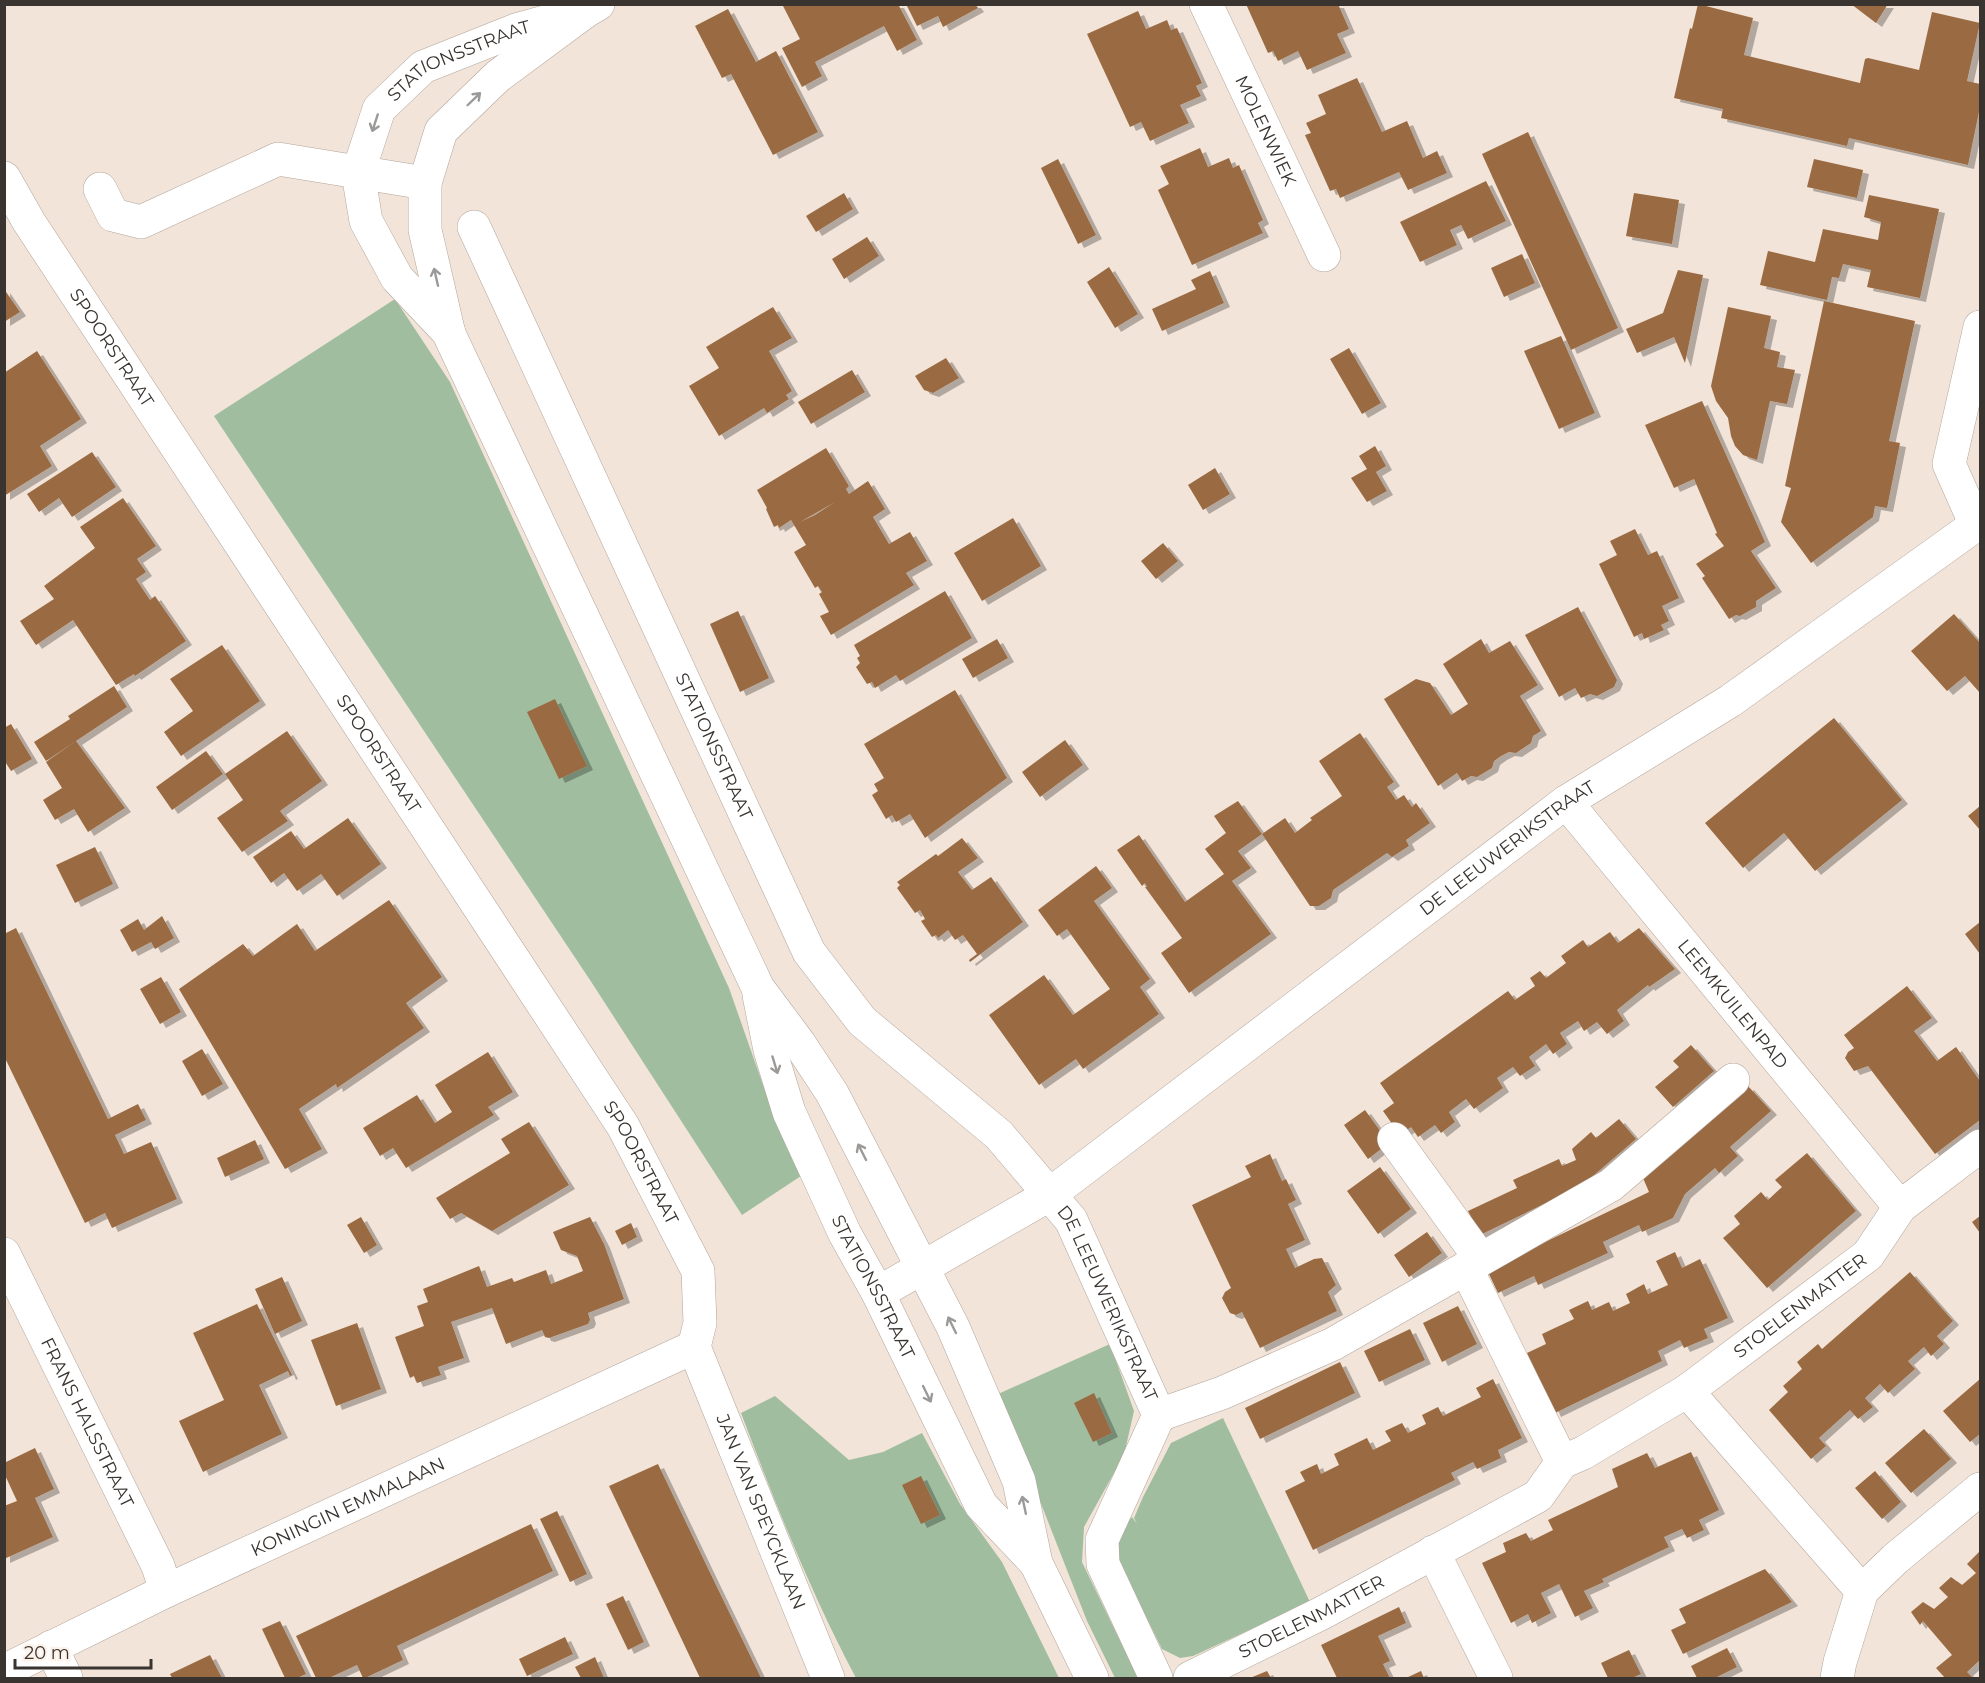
<svg xmlns="http://www.w3.org/2000/svg" width="1985" height="1683" font-family="Montserrat,sans-serif">
	<style>
		.green { fill: #a0be9f }
		.building { fill: #9a6b42; fill-rule: evenodd; filter: url(#shadow) }
		.lines { fill: none; stroke-linecap: round; stroke-linejoin: round }
		.minor-casing { stroke: #b2a59b; stroke-width: 34 }
		.minor { stroke: #fff; stroke-width: 33 }
		.oneway { stroke: #9c9a98 }
		.labels { text-anchor: middle; stroke-width: 6; stroke-linejoin: round; paint-order: stroke }
		.street-label { font-size: 18px; fill: #393430; stroke: #fdf2e9 }
	</style>
	<defs>
		<filter id="shadow"><feDropShadow dx="6" dy="4" stdDeviation="0" flood-color="#0004"/></filter>
	</defs>
	<rect width="100%" height="100%" fill="#f2e4d9"/>
	<!-- green -->
	<path class="green" d="M395 299 450 382 729 988 776 1122 801 1176 742 1215 590 980 214 416Z
		M1110 1344 1134 1411 1124 1455 1084 1527 1082 1562 1138 1678H1115L1087 1621 998 1394Z
		M775 1396 849 1460 883 1452 922 1433 960 1504 1002 1562 1059 1678H856C811 1593 775 1503 741 1413Z
		M1223 1418 1310 1602 1193 1656 1180 1658 1162 1649 1117 1558C1117 1543 1121 1528 1132 1517L1137 1524 1134 1518 1143 1497 1171 1443Z"/>
	<!-- building -->
	<path class="building" d="M782 4H898L917 40 897 51 884 26 815 62 822 76 802 87 782 48 800 39Z
		M906 4H975L978 8 943 27 938 16 917 26Z
		M1246 4H1338L1349 29 1337 34 1346 53 1307 70 1298 51 1278 61 1273 51 1268 53Z
		M1698 4 1753 18 1744 55 1860 83 1865 59 1868 58 1919 70 1932 12 1980 23 1967 81 1980 84V107L1968 165 1849 138 1847 146 1721 118 1723 109 1674 98 1690 28 1692 29Z
		M1851 4H1888L1876 23Z
		M728 9 756 62 776 51 818 132 773 155 731 74 722 78 695 26Z
		M1138 11 1146 29 1167 20 1171 30 1177 28 1202 83 1196 86 1201 96 1180 105 1189 123 1150 141 1141 122 1130 127 1087 34Z
		M1357 78 1382 132 1407 121 1423 158 1437 151 1447 173 1408 190 1399 172 1340 198 1336 189 1330 191 1305 135 1311 133 1306 123 1326 114 1318 95Z
		M1528 132 1618 328 1571 350 1482 154Z
		M1200 148 1208 167 1229 158 1233 168 1239 165 1263 220 1258 223 1263 233 1192 265 1158 190 1169 184 1160 166Z
		M1058 159 1096 235 1078 244 1041 168Z
		M1814 159 1863 170 1857 198 1807 187Z
		M1486 181 1506 221 1468 239 1461 225 1450 230 1457 245 1420 262 1400 222Z
		M844 193 853 209 816 232 806 216Z
		M1634 193 1679 200 1672 244 1626 236Z
		M1869 195 1939 209 1920 298 1867 287 1871 270 1843 264 1839 278 1832 277 1827 300 1760 285 1768 251 1815 262 1823 229 1878 240 1881 222 1864 217Z
		M867 237 879 256 844 279 832 259Z
		M1522 254 1535 283 1504 297 1491 268Z
		M1109 267 1138 314 1115 328 1087 282Z
		M1678 270 1703 275 1685 363 1674 337 1637 353 1626 329 1663 313Z
		M1210 271 1224 303 1162 331 1152 309 1196 289 1191 280Z
		M4 289 20 312 4 322Z
		M1824 301 1915 321 1889 441 1900 443 1887 508 1875 506 1873 517 1811 563 1781 522 1791 488 1785 486Z
		M773 307 792 338 769 351 792 391 786 395 789 399 767 413 764 408 719 436 689 386 719 368 706 347Z
		M1728 307 1771 316 1764 348 1780 352 1777 367 1795 370 1787 404 1770 401 1757 460 1743 455 1735 446 1731 436 1728 418 1716 401 1711 386Z
		M1561 336 1595 413 1559 429 1524 351Z
		M1349 348 1381 403 1362 414 1330 359Z
		M37 351 81 419 40 446 52 466 4 496V373Z
		M946 358 959 378 933 393 924 390 915 376Z
		M852 370 865 392 811 424 798 402Z
		M1702 401 1765 542 1751 551 1776 588 1756 601V607L1740 616 1736 615 1729 619 1702 578 1705 576 1696 564 1724 546 1715 534 1717 533 1694 479 1674 488 1645 425Z
		M1375 446 1386 466 1376 472 1387 491 1367 502 1351 478 1367 469 1359 456Z
		M826 448 849 486 846 489 849 494 868 481 885 509 873 517 889 544 910 532 927 561 906 573 914 585 831 635 820 616 829 612 819 594 822 592 818 586 815 588 794 552 806 545 791 520 779 528 778 525 774 527 766 509 767 508 757 490ZM835 502 815 515 800 522Z
		M92 452 116 487 72 517 59 498 39 512 27 494Z
		M1215 468 1230 494 1203 510 1188 485Z
		M123 498 156 546 137 559 146 572 136 579 150 600 155 596 186 641 135 676 134 674 116 685 73 620 36 645 20 621 54 599 44 586 95 548 80 527Z
		M1013 518 1041 566 982 601 954 553Z
		M1635 529 1648 555 1657 551 1679 598 1662 606 1669 621 1661 625 1664 630 1644 639 1642 633 1634 637 1599 564 1617 555 1610 541Z
		M1163 543 1178 561 1156 579 1141 561Z
		M945 591 972 638 900 681 896 675 875 688 872 682 867 684 856 667 860 663 857 658 860 656 854 645Z
		M1578 607 1617 680 1614 687 1597 696 1590 694 1581 698 1575 688 1559 697 1525 635Z
		M738 611 769 678 740 692 710 624Z
		M1954 614 1980 643V693L1965 676 1947 691 1911 651Z
		M997 639 1008 658 973 678 962 659Z
		M1481 639 1489 653 1510 641 1538 685 1520 696 1541 731 1533 736 1531 743 1516 753 1509 752 1501 756 1494 761 1492 768 1477 777 1471 776 1462 781 1457 773 1438 786 1384 699 1416 679 1430 683 1451 715 1468 704 1443 664Z
		M222 645 260 701 181 756 164 732 193 711 170 679Z
		M114 686 127 707 46 761 34 742 70 719 68 716Z
		M955 690 1007 778 925 838 910 814 896 822 892 815 886 819 872 795 878 791 874 784 884 778 864 744Z
		M555 699 587 766 559 779 527 712Z
		M1834 718 1902 800 1815 871 1784 833 1743 868 1705 823Z
		M11 724 32 759 11 771 4 760V728Z
		M287 731 322 781 280 811 288 821 242 852 217 818 243 800 225 774Z
		M1360 733 1394 782 1387 787 1396 800 1404 795 1412 807 1416 803 1430 823 1406 840 1409 846 1392 857 1387 853 1333 890 1331 898 1319 906H1310L1262 834 1238 851 1251 868 1232 881 1271 934 1189 993 1161 953 1182 938 1145 887H1147L1145 883 1142 886 1117 850 1139 835 1185 902 1224 874 1205 849 1226 833 1214 816 1238 801 1262 834 1285 818 1295 833 1312 820 1310 818 1342 796 1319 761Z
		M1065 740 1083 765 1040 797 1022 772Z
		M76 741 125 808 88 832 74 809 55 820 43 800 62 788 46 762Z
		M206 751 223 774 172 810 156 787Z
		M1980 806V830L1968 816Z
		M348 818 381 864 337 896 321 874 297 891 284 873 271 883 253 857 291 831 304 849Z
		M962 838 978 858 958 872 972 890 991 877 1023 922 970 962 969 960 977 954 963 935 955 940 948 930 938 938 936 935 932 937 921 921 925 919 920 910 915 913 897 888 900 885 897 882 936 854 938 856Z
		M95 847 113 884 75 903 56 865Z
		M1096 866 1112 888 1094 901 1150 979 1140 987 1159 1014 1083 1069 1076 1059 1039 1085 989 1015 1044 975 1073 1015 1110 989 1067 929 1057 936 1038 910Z
		M389 900 442 977 406 1003 424 1028 337 1088 336 1084 299 1109 322 1149 285 1169 179 989 243 944 253 956 297 924 315 951Z
		M162 916 174 938 155 949 151 942 132 952 120 930 138 919 144 930Z
		M1980 922V954L1965 934Z
		M16 928 108 1119 138 1104 146 1120 115 1135 124 1154 151 1142 177 1199 112 1228 105 1213 85 1223 4 1056V934Z
		M1639 928 1675 969 1649 987 1648 985 1617 1010 1624 1021 1607 1034 1597 1022 1584 1031 1578 1021 1560 1033 1567 1044 1553 1054 1546 1044 1529 1057 1535 1066 1520 1076 1513 1067 1497 1078 1503 1088 1474 1109 1466 1099 1449 1112 1455 1122 1441 1133 1435 1125 1418 1137 1411 1127 1400 1135 1383 1111 1394 1103 1380 1083 1508 991 1515 1000 1535 986 1530 978 1540 971 1546 978 1566 963 1561 956 1583 940 1588 947 1610 932 1618 943Z
		M161 977 181 1012 160 1024 140 989Z
		M1907 986 1932 1018 1914 1031 1937 1061 1956 1047 1980 1081V1120L1935 1154 1868 1066 1854 1071 1845 1058 1848 1052 1854 1048 1844 1035Z
		M1691 1045 1714 1071 1673 1107 1655 1087 1679 1067 1673 1061Z
		M202 1049 223 1084 202 1096 182 1061Z
		M488 1052 513 1092 488 1107 494 1115 406 1168 393 1148 380 1156 363 1128 417 1095 435 1123 452 1112 435 1085Z
		M1748 1086 1771 1111 1730 1147 1738 1156 1719 1173 1715 1168 1685 1194 1673 1218 1642 1232 1639 1225 1603 1242 1608 1253 1538 1285 1534 1276 1498 1293 1487 1270 1649 1192 1643 1178Z
		M1365 1110 1389 1143 1368 1159 1344 1125Z
		M1619 1119 1636 1139 1586 1182 1587 1183 1480 1235 1468 1211 1517 1188 1513 1180 1559 1159 1562 1166 1576 1160 1572 1149 1591 1132 1596 1138Z
		M529 1122 569 1185 492 1231 461 1213 450 1219 436 1198 510 1153 501 1139Z
		M255 1140 264 1159 225 1177 217 1158Z
		M1807 1153 1856 1211 1767 1288 1723 1238 1740 1224 1734 1216 1761 1192 1768 1200 1782 1187 1775 1180Z
		M1270 1154 1282 1181 1286 1179 1296 1200 1288 1204 1305 1240 1286 1249 1295 1268 1314 1259 1322 1258 1336 1285 1328 1292 1337 1311 1260 1348 1242 1312 1236 1315 1230 1313 1222 1298 1225 1292 1231 1288 1192 1205 1251 1177 1245 1166Z
		M1380 1167 1411 1209 1378 1234 1347 1191Z
		M1980 1216V1233L1972 1222Z
		M361 1217 377 1245 364 1253 347 1225Z
		M590 1217 604 1244 624 1299 588 1313 590 1320 588 1324 549 1338 545 1337 542 1330 506 1344 492 1308 451 1322 464 1358 438 1367 441 1375 417 1383 414 1376 410 1378 395 1337 424 1326 417 1306 428 1302 423 1289 479 1266 487 1287 512 1278 514 1282 546 1270 551 1284 583 1271 577 1256 561 1250 553 1232Z
		M631 1223 637 1237 622 1245 615 1231Z
		M1427 1232 1442 1253 1409 1277 1394 1255Z
		M1675 1252 1682 1268 1700 1259 1728 1318 1704 1329 1708 1338 1684 1348 1680 1340 1658 1351 1662 1361 1555 1413 1527 1353 1546 1344 1542 1334 1574 1319 1569 1310 1588 1301 1592 1310 1609 1302 1613 1311 1630 1303 1626 1294 1644 1284 1648 1294 1668 1285 1656 1261Z
		M1910 1272 1953 1321 1937 1336 1944 1344 1931 1356 1924 1347 1908 1361 1915 1369 1888 1393 1880 1384 1865 1398 1873 1407 1858 1419 1850 1410 1819 1438 1826 1446 1811 1459 1769 1410 1788 1392 1783 1386 1802 1369 1797 1362 1818 1344 1822 1349Z
		M282 1277 302 1321 275 1334 255 1289Z
		M257 1304 292 1375 290 1376 288 1371 259 1385 282 1434 203 1472 179 1421 224 1400 193 1333Z
		M1458 1306 1477 1344 1442 1362 1423 1323Z
		M357 1323 381 1389 336 1406 311 1340Z
		M1410 1329 1425 1360 1379 1382 1364 1351Z
		M1340 1362 1355 1393 1260 1439 1245 1408Z
		M1493 1379 1522 1438 1498 1450 1501 1458 1477 1469 1473 1462 1451 1473 1455 1480 1313 1550 1285 1491 1305 1481 1300 1472 1317 1464 1321 1474 1339 1465 1334 1454 1367 1438 1373 1450 1391 1441 1385 1431 1402 1423 1408 1433 1426 1424 1422 1415 1438 1407 1443 1416 1481 1397 1476 1388Z
		M1980 1379V1434L1970 1442 1943 1411Z
		M1094 1393 1112 1433 1093 1442 1074 1403Z
		M1924 1429 1951 1459 1911 1493 1885 1463Z
		M35 1448 54 1489 35 1498 53 1537 4 1559V1506L17 1501 4 1473V1463Z
		M1691 1452 1719 1510 1699 1520 1704 1530 1687 1538 1682 1529 1664 1537 1669 1547 1602 1579 1604 1582 1584 1591 1593 1608 1575 1617 1559 1584 1541 1593 1551 1613 1532 1623 1528 1614 1511 1623 1482 1563 1506 1552 1503 1543 1526 1533 1531 1541 1553 1530 1548 1520 1618 1487 1612 1469 1647 1453 1655 1468Z
		M658 1464 714 1581 761 1678H700L609 1486Z
		M1875 1471 1901 1502 1882 1519 1855 1488Z
		M921 1476 940 1515 921 1524 902 1485Z
		M557 1511 587 1574 570 1582 540 1519Z
		M531 1524 553 1571 397 1646 403 1660 365 1678H363L357 1665 329 1678H316L296 1636Z
		M1979 1552 1980 1553V1660L1967 1672 1973 1678H1945L1936 1668 1952 1655 1923 1621 1920 1625 1911 1612 1923 1602 1934 1609 1948 1597 1939 1588 1951 1577 1962 1585 1976 1573 1967 1564Z
		M1765 1569 1792 1602 1683 1654 1671 1630 1686 1623 1679 1609Z
		M623 1596 644 1642 628 1650 606 1604Z
		M1399 1607 1406 1623 1378 1636 1390 1661 1383 1664 1390 1678H1337L1321 1645Z
		M280 1621 306 1674 297 1678H285L262 1629Z
		M565 1637 573 1654 527 1676 519 1659Z
		M1727 1648 1737 1667 1715 1678H1697L1691 1666Z
		M1629 1650 1641 1674 1632 1678H1608L1601 1663Z
		M210 1655 222 1678H172L170 1674Z
		M595 1657 604 1678H581L575 1667Z
		M1267 1671 1271 1678H1250Z
		M1421 1671 1424 1678H1406Z"/>
	<g class="lines">
		<defs>
			<g id="minor">
				<path d="M598 4 586 11 498 76 441 131 425 183V230L449 334 758 988 799 1043 832 1093 953 1327 1019 1481 1036 1563 1092 1678"/>
				<path id="s1" d="M1206 4 1324 255"/>
				<path id="s2" d="M4 178 29 222 623 1126 698 1271 700 1323 694 1347"/>
				<path d="M100 189 113 215 141 222 278 159 425 183"/>
				<path id="s3" d="M474 227 809 952 862 1021 999 1135 1071 1220 1159 1415"/>
				<path id="s4" d="M449 333 397 278 366 221 358 173 379 109 423 67 516 30 567 16"/>
				<path d="M1976 525 1949 464 1980 327"/>
				<path id="s5" d="M1566 802 1900 1207"/>
				<path id="s6" d="M759 995 770 1050 789 1112 845 1234 878 1293 981 1505 1036 1563"/>
				<path d="M1394 1139 1480 1258"/>
				<path id="s7" d="M4 1254 158 1566 166 1591"/>
				<path d="M1466 1268 1611 1185 1733 1080"/>
				<path id="s8" d="M878 1293 1049 1195 1566 802 1730 701 1980 522"/>
				<path id="s9" d="M694 1347 828 1678"/>
				<path d="M1687 1391 1862 1591"/>
				<path d="M1159 1415 1222 1393 1333 1344 1466 1268 1562 1462"/>
				<path d="M1433 1552 1496 1678"/>
				<path d="M51 1647 66 1678"/>
				<path id="s10" d="M4 1671 166 1591 694 1347"/>
				<path d="M1156 1678 1103 1564 1102 1540 1159 1415"/>
				<path id="s11" d="M1190 1678 1322 1613 1538 1496 1562 1462 1583 1453 1687 1391 1868 1255 1900 1207 1980 1146"/>
				<path d="M1837 1678 1840 1662 1862 1591 1895 1559 1980 1489"/>
			</g>
		</defs>
		<!-- minor casing -->
		<use href="#minor" class="minor-casing"/>
		<!-- minor -->
		<use href="#minor" class="minor"/>
	</g>
	<!-- one-way arrows -->
	<defs><path id="oneway-shaft" d="M-6 0H5M1.5-3L5.5 0L1.5 3" fill="none" stroke-width="1.6" stroke-linecap="round" stroke-linejoin="round" transform="scale(1.5)"/></defs>
	<g class="oneway">
		<use href="#oneway-shaft" transform="translate(474 99) rotate(-44)"/>
		<use href="#oneway-shaft" transform="translate(375 123) rotate(108)"/>
		<use href="#oneway-shaft" transform="translate(436 277) rotate(-103)"/>
		<use href="#oneway-shaft" transform="translate(775 1065) rotate(73)"/>
		<use href="#oneway-shaft" transform="translate(862 1152) rotate(-117)"/>
		<use href="#oneway-shaft" transform="translate(952 1325) rotate(-116)"/>
		<use href="#oneway-shaft" transform="translate(927 1394) rotate(64)"/>
		<use href="#oneway-shaft" transform="translate(1024 1505) rotate(-102)"/>
	</g>
	<g class="labels">
		<!-- street labels -->
		<g class="street-label">
			<text dy="6" stroke="none"><textPath href="#s4" startOffset="352">STATIONSSTRAAT</textPath></text>
			<text dy="6" stroke="none"><textPath href="#s1" startOffset="140">MOLENWIEK</textPath></text>
			<text dy="6" stroke="none"><textPath href="#s2" startOffset="201">SPOORSTRAAT</textPath></text>
			<text dy="6" stroke="none"><textPath href="#s3" startOffset="572">STATIONSSTRAAT</textPath></text>
			<text dy="6" stroke="none"><textPath href="#s2" startOffset="687">SPOORSTRAAT</textPath></text>
			<text dy="6" stroke="none"><textPath href="#s8" startOffset="772">DE LEEUWERIKSTRAAT</textPath></text>
			<text dy="6" stroke="none"><textPath href="#s5" startOffset="262">LEEMKUILENPAD</textPath></text>
			<text dy="6" stroke="none"><textPath href="#s2" startOffset="1173">SPOORSTRAAT</textPath></text>
			<text dy="6" stroke="none"><textPath href="#s6" startOffset="315">STATIONSSTRAAT</textPath></text>
			<text dy="6" stroke="none"><textPath href="#s3" startOffset="1266">DE LEEUWERIKSTRAAT</textPath></text>
			<text dy="6" stroke="none"><textPath href="#s11" startOffset="720">STOELENMATTER</textPath></text>
			<text dy="6" stroke="none"><textPath href="#s7" startOffset="188">FRANS HALSSTRAAT</textPath></text>
			<text dy="6" stroke="none"><textPath href="#s10" startOffset="381">KONINGIN EMMALAAN</textPath></text>
			<text dy="6" stroke="none"><textPath href="#s9" startOffset="178">JAN VAN SPEYCKLAAN</textPath></text>
			<text dy="6" stroke="none"><textPath href="#s11" startOffset="136">STOELENMATTER</textPath></text>
		</g>
	</g>
	<!-- border -->
	<rect width="1985" height="1683" fill="none" stroke="#393430" stroke-width="12"/>
	<!-- scale -->
	<path d="M15 1659v9h136v-9" fill="none" stroke="#393430" stroke-width="3"/>
	<text x="24" y="1659" font-size="18" fill="#393430" stroke="#fdf2e9" stroke-width="4.5" paint-order="stroke">20 m</text>
</svg>
